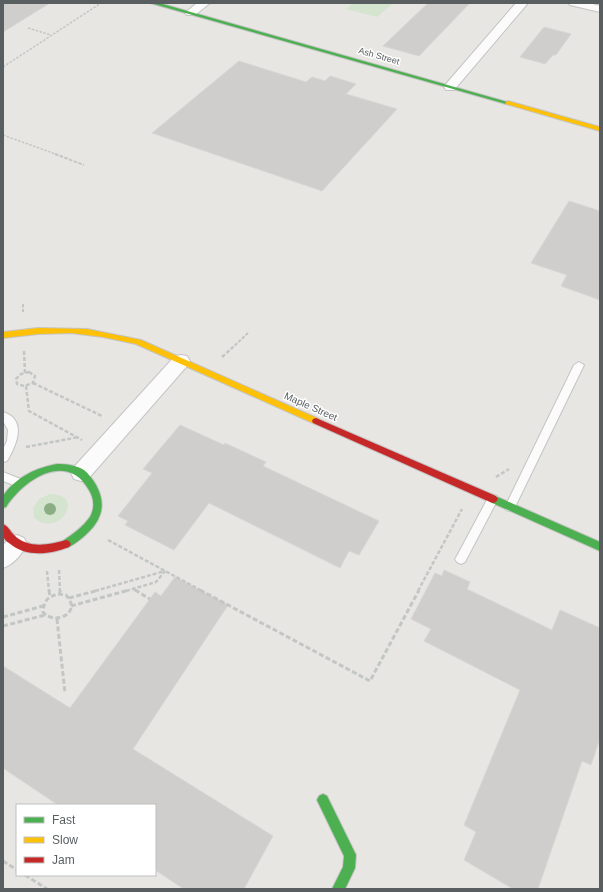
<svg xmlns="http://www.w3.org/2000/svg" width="603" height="892" font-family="Arial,sans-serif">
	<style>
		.green { fill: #d4e4ce }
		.building { fill: #d0cecd; stroke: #d8d6d2 }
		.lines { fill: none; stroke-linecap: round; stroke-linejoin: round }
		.lane-casing { stroke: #c4c4c4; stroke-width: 2 }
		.street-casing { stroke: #c4c4c4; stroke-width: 2 }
		.fast-casing { stroke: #c4c4c4; stroke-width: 2 }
		.slow-casing { stroke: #c4c4c4; stroke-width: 2 }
		.jam-casing { stroke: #c4c4c4; stroke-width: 2 }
		.path-far3 { stroke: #c3c7c4; stroke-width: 1.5; stroke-dasharray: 2.5 1.5; stroke-linecap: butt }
		.path-far2 { stroke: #c3c7c4; stroke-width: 2; stroke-dasharray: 3.5 1.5; stroke-linecap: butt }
		.path-far1 { stroke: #c3c7c4; stroke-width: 2.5; stroke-dasharray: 4 2; stroke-linecap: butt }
		.path { stroke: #c3c7c4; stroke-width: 3; stroke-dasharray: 5 2.5; stroke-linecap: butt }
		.lane { fill: #fcfbfb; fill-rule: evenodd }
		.street { fill: #fcfbfb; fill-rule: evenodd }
		.fast { fill: #4caf50; fill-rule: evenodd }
		.slow { fill: #ffc107; fill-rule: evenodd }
		.jam { fill: #c62828; fill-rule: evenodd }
		.tree { fill: #8cae85 }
		.labels { text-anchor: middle; stroke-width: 3; stroke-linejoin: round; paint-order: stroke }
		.far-street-label { font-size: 9px; fill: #595e61; stroke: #fff }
		.street-label { font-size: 10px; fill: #595e61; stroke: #fff }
	</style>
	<rect width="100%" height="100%" fill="#e8e6e3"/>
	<!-- green -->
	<path class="green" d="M353 3H393L377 17 346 9Z
		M50 494C87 494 59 539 34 518L33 508 39 499Z"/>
	<!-- building -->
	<path class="building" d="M3 3H50L3 32Z
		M428 3H470L419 56 383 46Z
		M544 27 571 34 556 55H553L545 64 520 57Z
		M239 61 306 82 312 77 325 81 330 76 356 84 346 94 397 109 322 191 152 133Z
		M569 201 600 211V300L561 286 567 275 531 263Z
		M180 425 224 445 225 443 266 462 263 466 379 521 359 555 349 551 340 568 209 503 174 550 125 525 128 521 118 516 152 473 143 469Z
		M444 570 470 582 467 589 552 630 560 610 600 628V738L591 765 582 761 538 889H513L464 860 476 832 464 825 520 690 424 641 431 629 411 619 435 573 442 576Z
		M175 577 228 605 133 749 273 836 244 889H184L155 870V805H58L3 768V666L70 708 155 592 161 596Z"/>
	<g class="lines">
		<defs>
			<path id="lane" d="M579 362 584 365 515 507 514 510 510 511 506 510 505 507 574 365Z
				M3 412C28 420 16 446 7 461L3 462V449L7 441 8 430 3 421Z
				M3 472 23 480 24 483 23 486 19 487 3 481Z
				M493 495 497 496 498 499 465 562 461 564 457 562 455 559 457 556 489 496Z"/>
			<path id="street" d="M197 3H210L195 15H187L185 13Z
				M516 3H528L454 90H446L444 87 446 84Z
				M568 3H589L600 6V12L570 5Z
				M181 355 187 356 190 361 187 366 88 479 81 481 74 479 71 473 74 467 175 356Z
				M17 535 24 538 27 544C22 554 14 564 3 568V545L10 538Z"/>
			<path id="fast" d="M150 3H159L511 103 506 104Z
				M57 464C66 464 76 465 84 470 89 474 93 480 96 485 108 507 100 523 82 538 77 542 72 546 66 548L63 547 61 544 63 541C73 534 83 527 90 517 95 508 94 498 89 490 67 451 24 479 6 507L3 508V496C16 477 36 468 57 464Z
				M493 495 600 542V551L490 502 488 499 490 496Z
				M323 794 327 796 356 855 355 868 345 889H332L343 867 344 856 317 800 319 796Z"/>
			<path id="slow" d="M508 101 600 127V131L506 104 505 103Z
				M38 328 87 329 141 340 319 419 320 421 316 424 313 423 136 344 103 337 71 333 38 334 3 338V332Z"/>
			<path id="jam" d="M316 418 496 496 498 499 496 502 493 503 490 502 313 423 312 421 313 419Z
				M3 524C8 526 10 531 14 535 28 549 49 545 66 540L69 541 71 544 69 547C51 554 26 558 9 543 7 542 4 539 3 536 2 533 3 528 3 524Z"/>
		</defs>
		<!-- lane casing -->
		<use href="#lane" class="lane-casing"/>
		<!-- street casing -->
		<use href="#street" class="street-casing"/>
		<!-- fast casing -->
		<use href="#fast" class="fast-casing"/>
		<!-- slow casing -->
		<use href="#slow" class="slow-casing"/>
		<!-- jam casing -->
		<use href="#jam" class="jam-casing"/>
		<!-- path-far3 -->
		<path class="path-far3" d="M28 28 51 35
			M3 67 101 3
			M3 135 58 155"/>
		<!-- path-far2 -->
		<path class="path-far2" d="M55 154 84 165
			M23 304V312
			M231 349 248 333"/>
		<!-- path-far1 -->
		<path class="path-far1" d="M24 351 25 373
			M222 357 232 348
			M29 372 35 376 33 383 24 386 17 384 16 379 21 374Z
			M33 383 102 416
			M26 386 29 411 82 440
			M26 447 79 437
			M496 477 509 469
			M108 540 202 591
			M59 570 60 591
			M47 571 49 591
			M133 588 137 591
			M95 591 165 571
			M126 591 156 582 165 571
			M418 591 462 509"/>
		<!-- path -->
		<path class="path" d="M49 590 50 597
			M60 590V594
			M135 590 150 599
			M200 590 370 681 419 590
			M58 594 66 595C68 597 70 601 71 603 74 618 51 623 43 612 44 601 47 597 58 594Z
			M69 598 99 590
			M71 606 129 590
			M3 617 43 606
			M57 619 65 693
			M3 626 45 615
			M3 861 17 870
			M25 875 47 889"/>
		<!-- lane -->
		<use href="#lane" class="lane"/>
		<!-- street -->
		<use href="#street" class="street"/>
		<!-- fast -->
		<use href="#fast" class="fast"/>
		<!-- slow -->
		<use href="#slow" class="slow"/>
		<!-- jam -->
		<use href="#jam" class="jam"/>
	</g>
	<!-- trees -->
	<circle class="tree" cx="50" cy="509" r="6"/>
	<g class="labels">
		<!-- far-street labels -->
		<g class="far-street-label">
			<text transform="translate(379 56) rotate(16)" y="3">Ash Street</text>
		</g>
		<!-- street labels -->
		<g class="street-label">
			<text transform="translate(311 406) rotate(24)" y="4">Maple Street</text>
		</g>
	</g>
	<!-- border -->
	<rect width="603" height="892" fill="none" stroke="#595e61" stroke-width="8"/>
	<!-- legend -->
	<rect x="16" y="804" width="140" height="72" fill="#ffffff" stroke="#bdbfc0"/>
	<rect x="24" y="817" width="20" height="6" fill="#4caf50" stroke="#bdbfc0"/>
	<text x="52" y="824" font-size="12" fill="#595e61">Fast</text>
	<rect x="24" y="837" width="20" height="6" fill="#ffc107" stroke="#bdbfc0"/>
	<text x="52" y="844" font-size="12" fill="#595e61">Slow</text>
	<rect x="24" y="857" width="20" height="6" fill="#c62828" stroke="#bdbfc0"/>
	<text x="52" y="864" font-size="12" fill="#595e61">Jam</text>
</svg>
